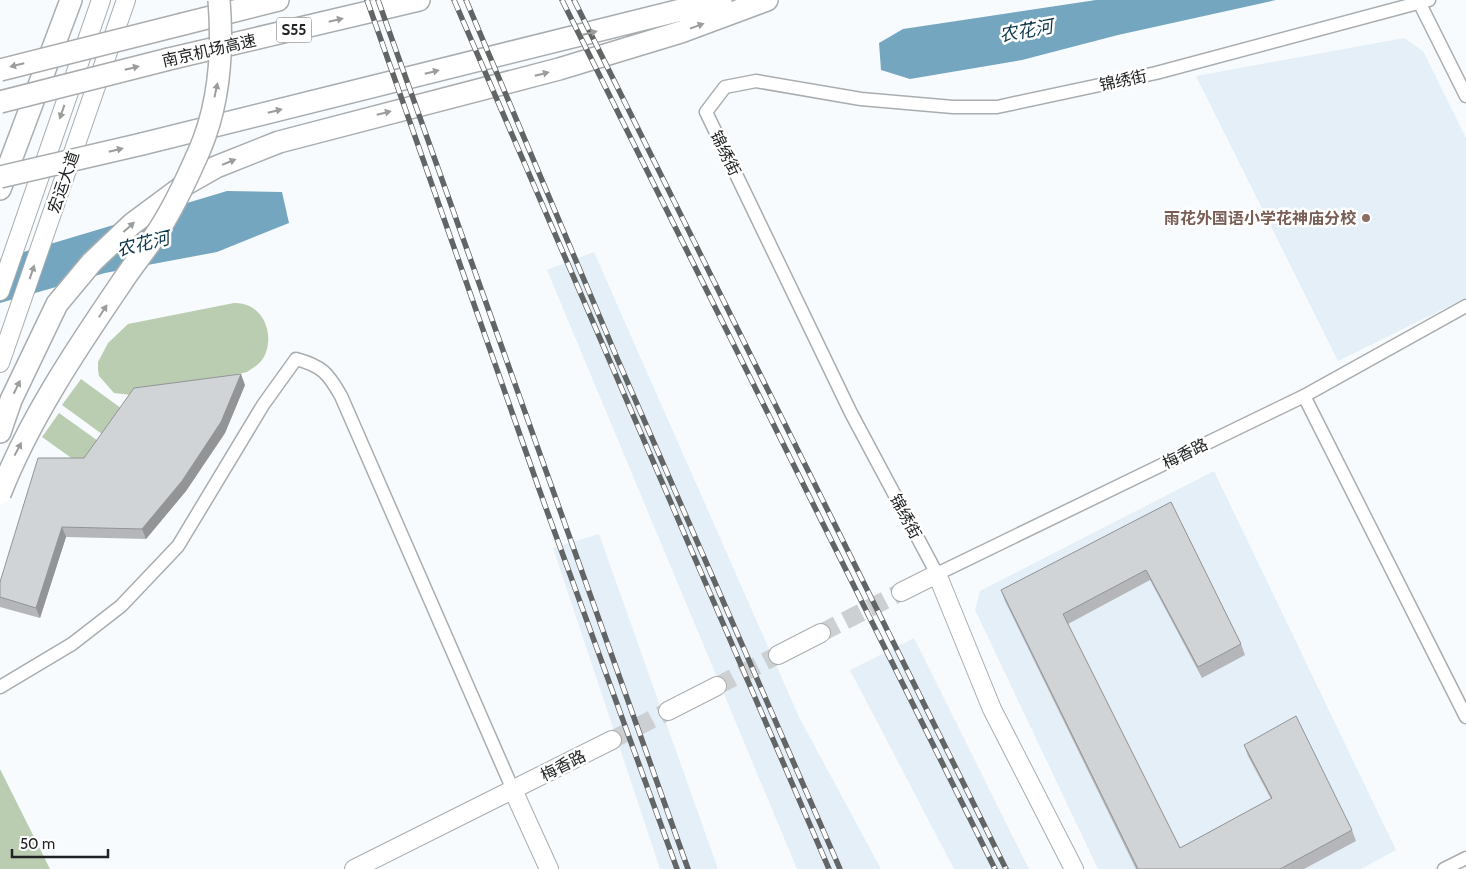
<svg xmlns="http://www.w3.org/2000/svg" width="1466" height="869" font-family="Cabin,'Noto Sans SC',sans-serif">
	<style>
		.built { fill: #e5eff7 }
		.green { fill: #bbcdb1 }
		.water { fill: #75a6c0 }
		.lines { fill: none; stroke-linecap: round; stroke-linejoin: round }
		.secondary-tunnel { stroke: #ccd0d2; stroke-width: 18; stroke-dasharray: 18 9; stroke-linecap: butt }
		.street-casing { stroke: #a9adaf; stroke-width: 15 }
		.secondary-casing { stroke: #a9adaf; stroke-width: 20 }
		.highway-casing { stroke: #a9adaf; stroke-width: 24 }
		.street { stroke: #fff; stroke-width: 12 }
		.secondary { stroke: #fff; stroke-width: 18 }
		.highway { stroke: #fff; stroke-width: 21 }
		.rail-casing { stroke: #626566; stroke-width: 5.5 }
		.rail { stroke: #fff; stroke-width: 4; stroke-dasharray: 11; stroke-linecap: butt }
		.highway-bridge-casing { stroke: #a9adaf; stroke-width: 24; stroke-linecap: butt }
		.highway-bridge { stroke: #fff; stroke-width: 21 }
		.wall { fill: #b4b6b9 }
		.shaded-wall { fill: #929496 }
		.building { fill: #d1d4d7; stroke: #929496 }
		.oneway { fill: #9b9c9c }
		.education-dot { fill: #8d6e63; stroke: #fff; stroke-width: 2 }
		.labels { text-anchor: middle; stroke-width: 5; stroke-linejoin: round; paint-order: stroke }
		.shield { fill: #fff; stroke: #636465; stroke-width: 1 }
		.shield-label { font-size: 15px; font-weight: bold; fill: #202223 }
		.street-label { font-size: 16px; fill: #202223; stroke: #fff }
		.education-label { font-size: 16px; font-weight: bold; fill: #785e54; stroke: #fff; text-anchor: end }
		.water-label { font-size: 18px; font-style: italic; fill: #0c374b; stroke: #fff }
	</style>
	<rect width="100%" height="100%" fill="#f7fbfe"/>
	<!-- built -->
	<path class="built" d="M1404 38 1423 51 1466 138V298L1338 361 1196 76Z
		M594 252 799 717 881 869H797L547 270Z
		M1214 471 1396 850 1361 869H1098L975 610 980 591Z
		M599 534 718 869H660L553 548Z
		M914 638 1029 869H954L850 670Z"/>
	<!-- green -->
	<path class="green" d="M234 303C262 302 276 333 264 357 260 364 253 368 247 372L140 396 114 393 99 376 98 370V362L108 343 128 324Z
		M81 379 125 411 106 437 62 405Z
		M59 413 101 443 84 467 42 437Z
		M0 769 50 869H0Z"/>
	<!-- water -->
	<path class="water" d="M1096 0H1276L1118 35 1022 60 910 79 881 70 879 43 903 29Z
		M227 191 282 192 289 223 217 252 105 273 0 303V259Z"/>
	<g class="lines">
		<!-- secondary-tunnel -->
		<path class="secondary-tunnel" d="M821 633 901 592
			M717 686 778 655
			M612 740 668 711"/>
		<defs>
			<path id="street" d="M1429 0 1156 73 997 107H953L861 99 756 81 725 87 706 112 851 413 937 574 1304 396 1466 306
				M1419 2 1466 96
				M1304 396 1466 717
				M0 687 72 644 121 606 178 546 263 405 296 359C322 366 328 373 341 396L513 790
				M1444 869 1466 858"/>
			<path id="secondary" d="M0 291 101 0
				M0 363 126 0
				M901 592 937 574 992 709 1074 869
				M778 655 821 633
				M668 711 717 686
				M513 790 549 869
				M354 869 612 740"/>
			<path id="highway" d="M183 24 278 0
				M169 59 419 0
				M142 144 721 0
				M0 189 71 0
				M0 432 11 400 57 304 92 262 132 224 186 184 216 167 279 142 559 69 681 32 767 0"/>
		</defs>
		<!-- street casing -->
		<use href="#street" class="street-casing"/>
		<!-- secondary casing -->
		<use href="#secondary" class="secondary-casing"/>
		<!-- highway casing -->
		<use href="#highway" class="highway-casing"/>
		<!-- street -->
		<use href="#street" class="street"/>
		<!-- secondary -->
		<use href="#secondary" class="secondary"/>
		<!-- highway -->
		<use href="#highway" class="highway"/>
		<defs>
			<path id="rail" d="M367 0 539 489 677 869
				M378 0 688 869
				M454 0 829 869
				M466 0 617 358 840 869
				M562 0 995 869
				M574 0 1006 869"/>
		</defs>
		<!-- rail casing -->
		<use href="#rail" class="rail-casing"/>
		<!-- rail -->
		<use href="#rail" class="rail"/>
		<defs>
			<path id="highway-bridge" d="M0 70 183 24
				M0 102 169 59
				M0 177 142 144
				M0 494C29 420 75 351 120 285 134 263 152 243 165 220 178 198 190 172 200 149 220 102 223 49 219 0"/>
		</defs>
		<!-- highway-bridge casing -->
		<use href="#highway-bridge" class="highway-bridge-casing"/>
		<!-- highway-bridge -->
		<use href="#highway-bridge" class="highway-bridge"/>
	</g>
	<!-- wall -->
	<path class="wall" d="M245 385 225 433 186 491 146 539 66 537 40 618 0 607V582L84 458Z
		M1171 502 1241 644 1245 655 1202 678 1150 580 1068 624 1180 848 1271 799 1248 756 1244 745 1352 830 1356 841 1304 869H1136L1005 601 1001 590Z"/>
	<!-- shaded-wall -->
	<path class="shaded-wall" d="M241 374 245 385 225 433 186 491 146 539 142 529Z
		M62 527 66 537 40 618 36 608Z"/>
	<!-- building -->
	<path class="building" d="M241 374 221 422 182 481 142 529 62 527 36 608 0 597V582L38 458H84L134 388Z
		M1171 502 1241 644 1198 667 1146 570 1063 614 1180 848 1272 798 1244 745 1296 716 1352 830 1280 869H1138L1001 590Z"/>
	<!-- one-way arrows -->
	<defs><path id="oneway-solid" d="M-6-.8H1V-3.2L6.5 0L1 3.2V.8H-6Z" transform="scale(1.25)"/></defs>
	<g class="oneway">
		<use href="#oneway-solid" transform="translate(336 20) rotate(-13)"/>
		<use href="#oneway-solid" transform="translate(697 26) rotate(-20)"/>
		<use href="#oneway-solid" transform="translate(590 33) rotate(-14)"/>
		<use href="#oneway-solid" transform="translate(17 65) rotate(166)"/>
		<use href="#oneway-solid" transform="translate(132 68) rotate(-14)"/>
		<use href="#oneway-solid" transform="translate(432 72) rotate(-14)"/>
		<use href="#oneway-solid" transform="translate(542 74) rotate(-14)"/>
		<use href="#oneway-solid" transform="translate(216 90) rotate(-78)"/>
		<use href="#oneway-solid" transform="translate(275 111) rotate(-14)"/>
		<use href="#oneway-solid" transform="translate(62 112) rotate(109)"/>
		<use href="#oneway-solid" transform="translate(384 113) rotate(-14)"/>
		<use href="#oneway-solid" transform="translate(116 150) rotate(-13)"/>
		<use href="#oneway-solid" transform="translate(229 162) rotate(-22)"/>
		<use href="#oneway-solid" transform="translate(129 227) rotate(-42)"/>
		<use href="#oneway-solid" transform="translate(32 272) rotate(-71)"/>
		<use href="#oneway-solid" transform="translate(103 311) rotate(-57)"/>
		<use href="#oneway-solid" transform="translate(17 387) rotate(-64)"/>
		<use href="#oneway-solid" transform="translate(18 449) rotate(-62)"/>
	</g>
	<!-- markers -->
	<circle class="education-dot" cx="1366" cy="218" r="5"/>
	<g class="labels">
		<!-- shield labels -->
		<rect class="shield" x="276.5" y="17.5" width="35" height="25" rx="4"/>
		<g class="shield-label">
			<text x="294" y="35">S55</text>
		</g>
		<!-- street labels -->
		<g class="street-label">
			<text transform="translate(209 50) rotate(-13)" y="6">南京机场高速</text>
			<text transform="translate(1123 80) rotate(-12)" y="6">锦绣街</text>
			<text transform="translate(726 153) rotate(64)" y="6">锦绣街</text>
			<text transform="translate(63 182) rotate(-71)" y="6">宏运大道</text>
			<text transform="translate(1185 453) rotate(-26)" y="6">梅香路</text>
			<text transform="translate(906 516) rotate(62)" y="6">锦绣街</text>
			<text transform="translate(563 765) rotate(-27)" y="6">梅香路</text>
		</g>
		<!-- education labels -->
		<g class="education-label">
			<text x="1356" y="224">雨花外国语小学花神庙分校</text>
		</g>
		<!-- water labels -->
		<g class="water-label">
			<text transform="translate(1026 31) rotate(-10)" y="6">农花河</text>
			<text transform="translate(143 244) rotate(-14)" y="6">农花河</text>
		</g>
	</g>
	<!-- scale -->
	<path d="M12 849v8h96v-8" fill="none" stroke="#202223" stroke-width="2.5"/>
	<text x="20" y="849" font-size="15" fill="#202223" stroke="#ffffff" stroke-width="4" paint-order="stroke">50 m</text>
</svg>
